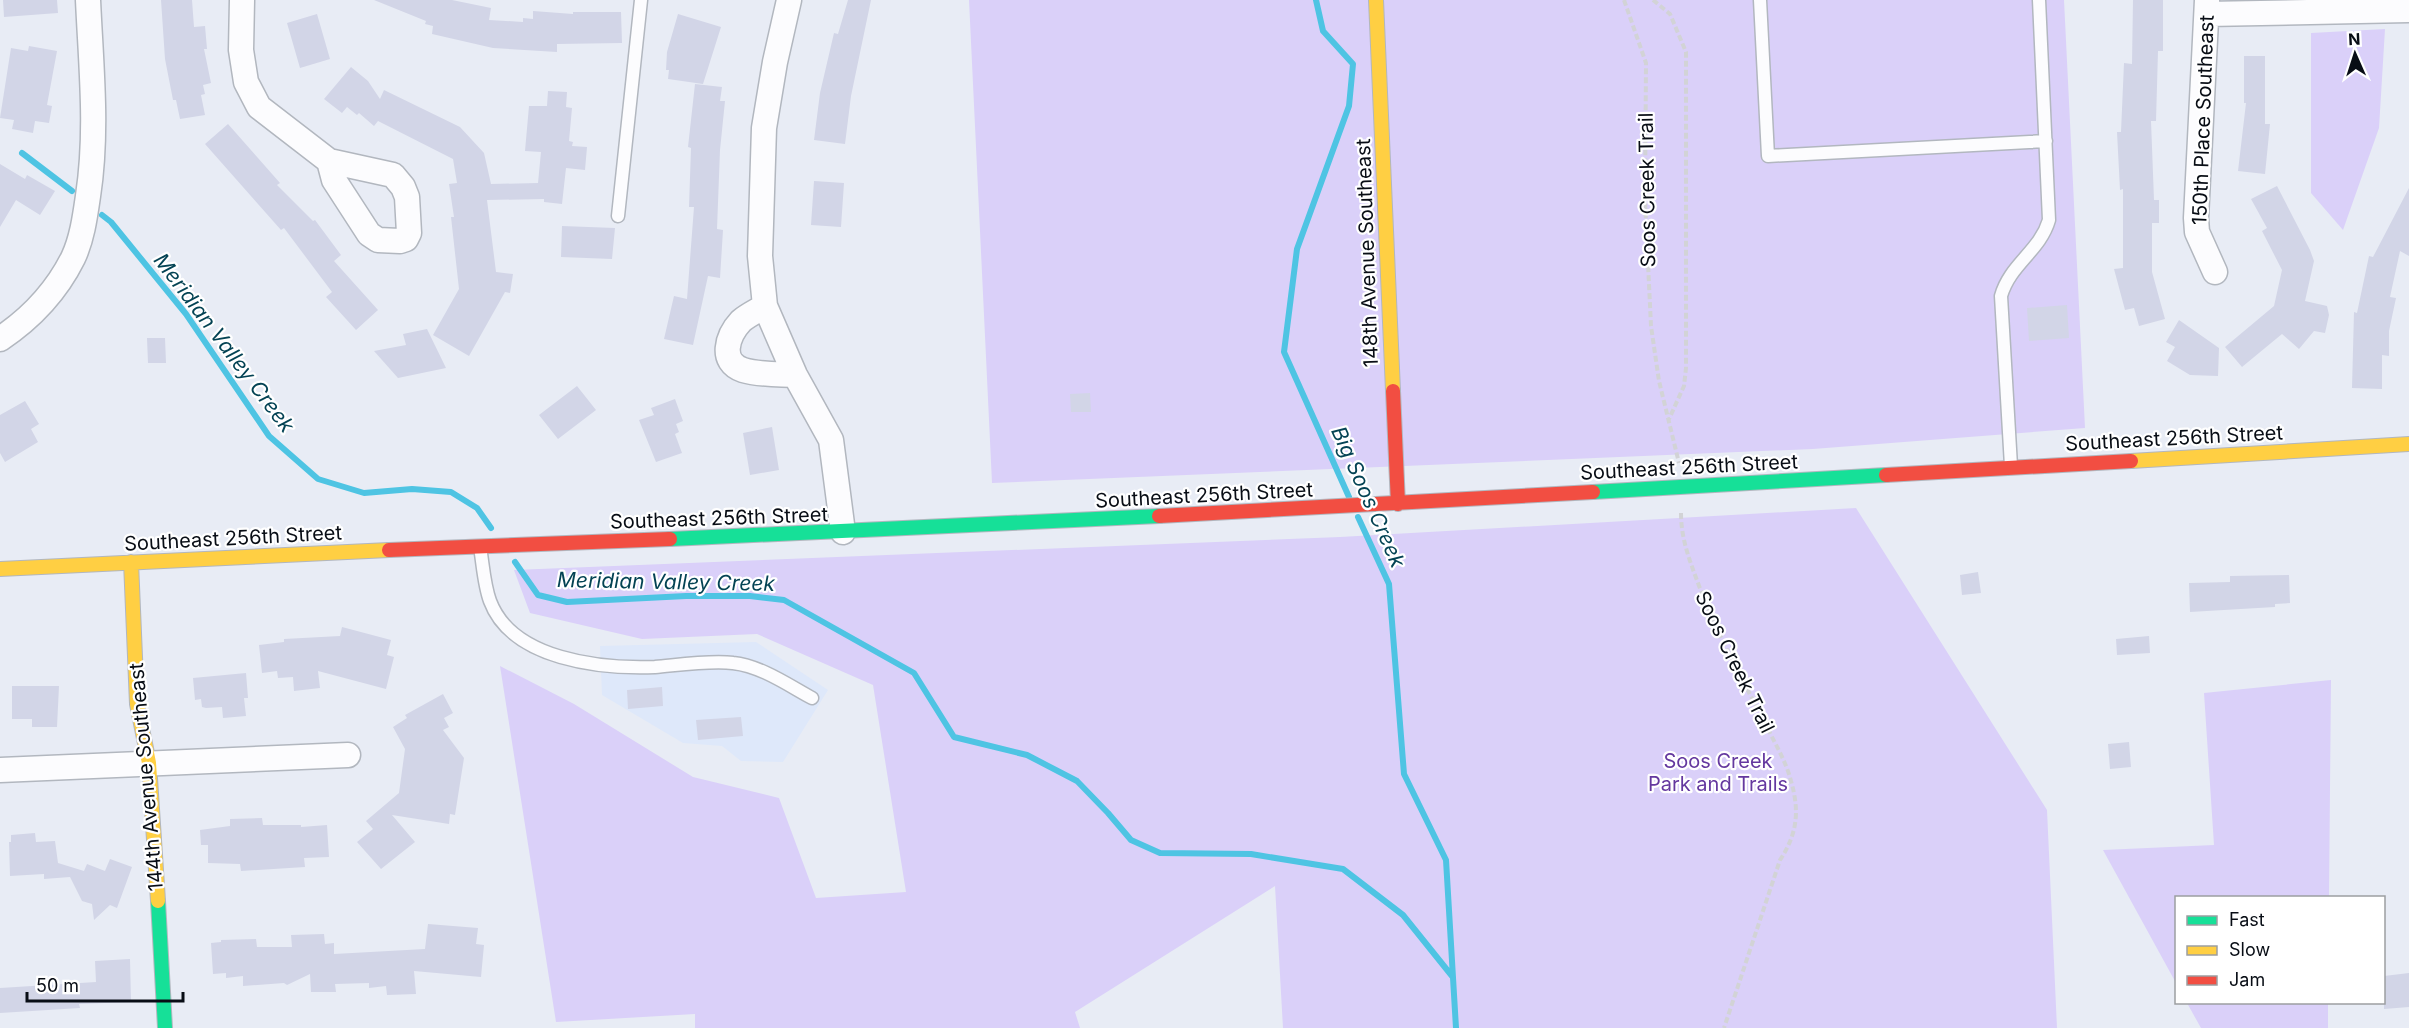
<svg xmlns="http://www.w3.org/2000/svg" width="2409" height="1028" font-family="Inter,sans-serif">
	<style>
		.built { fill: #dee8fa }
		.green { fill: #dad0f9 }
		.lines { fill: none; stroke-linecap: round; stroke-linejoin: round }
		.stream { stroke: #4ec4e3; stroke-width: 6 }
		.building { fill: #d2d5e7 }
		.lane-casing { stroke: #b2b7bf; stroke-width: 15 }
		.street-casing { stroke: #b2b7bf; stroke-width: 27 }
		.fast-casing { stroke: #b2b7bf; stroke-width: 16 }
		.slow-casing { stroke: #b2b7bf; stroke-width: 16 }
		.jam-casing { stroke: #b2b7bf; stroke-width: 16 }
		.path { stroke: #d2d3d6; stroke-width: 4; stroke-dasharray: 6 3; stroke-linecap: butt }
		.lane { stroke: #fcfcfe; stroke-width: 12 }
		.street { stroke: #fcfcfe; stroke-width: 24 }
		.fast { stroke: #16e098; stroke-width: 14 }
		.slow { stroke: #ffcf43; stroke-width: 14 }
		.jam { stroke: #f24e42; stroke-width: 14 }
		.labels { text-anchor: middle; stroke-width: 4.5; stroke-linejoin: round; paint-order: stroke }
		.street-label { font-size: 20px; fill: #080d15; stroke: #fff }
		.park-label { font-size: 20px; fill: #64389f; stroke: #fff }
		.water-label { font-size: 21px; font-style: italic; fill: #044354; stroke: #fff }
	</style>
	<rect width="100%" height="100%" fill="#e8ecf5"/>
	<!-- built -->
	<path class="built" d="M756 642 828 690 783 762 741 761 722 746 683 743 602 695 600 646Z"/>
	<!-- green -->
	<path class="green" d="M969 0H2064L2085 428 1813 449 992 483Z
		M2385 29 2379 128 2343 230 2311 193V33Z
		M1856 508 2047 810 2057 1028H1283L1275 886 1075 1012 1080 1028H695V1014L556 1022 500 666 574 704 693 777 779 798 816 898 906 892 873 685 757 634 642 639 530 613 514 570 1340 537Z
		M2331 680 2329 897 2176 898V983L2103 850 2214 845 2204 693Z
		M2187 1003H2328V1028H2201Z"/>
	<g class="lines">
		<!-- stream -->
		<path class="stream" d="M1316 0 1323 31 1353 64 1349 106 1297 249 1284 352 1349 497
			M22 153 72 191
			M102 215 111 222 186 314 269 436 318 479 364 493 412 489 451 492 477 508 491 528
			M1358 517 1389 584 1404 774 1446 860 1456 1028
			M515 562 538 595 567 602 686 596H750L784 600 914 673 954 737 1027 755 1077 781 1108 813 1131 840 1160 853 1251 854 1343 869 1403 915 1452 976"/>
	</g>
	<!-- building -->
	<path class="building" d="M3 0H57L58 13 4 17Z
		M161 0H192L194 27 205 26 207 49H204L211 83 203 85 205 94 201 95 205 115 180 119 176 100H173L165 59Z
		M374 0H452L491 8 489 20 523 22V18L533 19V11L573 14V12H621L622 43 557 44V52L493 48 432 34 433 26 425 24 426 21Z
		M848 0H871L851 96 845 144 814 140 820 93 834 33 838 34Z
		M2133 0H2163V51H2158L2156 121H2151L2154 200H2159V223H2152V272L2165 319 2139 326 2134 308 2125 310 2114 269 2123 268V189L2120 190 2117 132H2121L2124 63 2132 64Z
		M317 14 330 59 300 68 287 23Z
		M678 14 721 27 703 84 668 79 669 70H666L667 52Z
		M29 46 57 51 47 105 52 106 49 123 35 121 33 133 12 129 14 120 0 118 11 48 28 51Z
		M2244 56H2265V124H2270L2265 174 2238 171 2246 103H2244Z
		M351 67 368 81 380 99 384 90 460 127 484 153 491 184 538 183 541 152 525 151 529 106H547L548 91 567 92 566 107 572 108 569 141 573 142 572 146 587 147 585 170 566 168 562 204 544 202V199L487 200 496 272 513 274 510 293 505 292 469 356 433 335 459 289 451 217H454L449 184 457 183 453 159 378 121 374 126 359 113 357 115 347 107 342 113 324 99Z
		M695 84 722 87 720 101H725L720 150 717 229 723 230 720 278 708 276 693 345 664 339 674 296 687 299 694 207H689L691 148 688 147Z
		M228 124 280 183 277 185 313 221 315 220 341 255 334 261 378 310 356 330 326 297 332 292 284 228 281 230 205 144Z
		M0 164 25 179 27 175 55 191 40 215 16 200 0 227Z
		M814 181 844 183 841 227 811 225Z
		M2277 186 2310 250 2314 261 2305 301 2327 306 2329 315 2325 333 2314 331 2299 349 2282 334 2242 367 2225 347 2274 306 2282 270 2262 231 2267 228 2251 199Z
		M2409 188V256L2400 251 2390 297 2396 298 2389 331V356L2382 355V389L2352 388 2354 312 2357 313 2369 256 2373 257Z
		M562 226 615 228 612 259 561 257Z
		M2067 305 2069 338 2029 341 2027 308Z
		M2179 320 2219 348 2218 376 2190 375 2167 361 2175 347 2166 342Z
		M427 329 446 368 398 378 374 351 406 345 403 334Z
		M147 338H165L166 363H148Z
		M577 386 596 410 558 439 539 415Z
		M1090 393 1091 412H1071L1070 394Z
		M675 399 683 421 676 424 679 432 675 434 682 453 656 462 639 420 654 415 651 408Z
		M25 401 39 424 31 429 38 442 5 462 0 453V415Z
		M772 427 779 470 750 475 743 433Z
		M1978 572 1981 593 1962 595 1960 575Z
		M2289 575 2290 603 2275 604V607L2190 612 2189 583 2230 582V576Z
		M342 627 391 640 387 655 394 657 386 689 318 671 320 688 294 691 293 677 278 678 277 671 262 673 259 645 284 642V639L340 636Z
		M2149 636 2150 653 2117 655 2116 639Z
		M246 673 248 698H244L246 716 223 718 222 707 206 708 202 707 201 699 195 700 193 678Z
		M12 686H59L57 727H32V719H12Z
		M662 687 663 706 628 709 627 690Z
		M443 694 453 713 444 718 449 727 443 730 464 758 455 815 450 814 449 824 392 815 415 842 381 869 357 842 373 829 366 821 399 793 405 749 393 727 407 718 405 715Z
		M741 717 743 736 698 740 696 720Z
		M2129 742 2131 767 2110 769 2108 744Z
		M262 818 263 825H301V827L327 825 329 857 304 858 305 867 241 871 240 864 208 863V845H201L200 830 230 826V819Z
		M35 833 36 842 55 841 58 863 84 871 87 864 105 871 110 859 132 867 117 908 110 905 94 920 92 904 82 901 70 877 44 879V874L10 876 9 842H11V835Z
		M428 924 478 928 476 944 484 945 481 977 414 971 416 994 387 995 386 986 369 988V983L335 984 336 992H311L310 974 287 985 284 983 243 986V976L226 978V973L213 974 211 943 221 942V940L256 939 257 947H292L291 935 324 934 325 944 334 943V954L425 949Z
		M130 959 131 1002 79 1004 80 1008 0 1013V988L96 982 95 961Z
		M2409 973V1007L2384 1009V976Z"/>
	<g class="lines">
		<defs>
			<path id="lane" d="M1760 0 1768 156 2046 141
				M618 216 641 0
				M2011 466 2001 296C2010 264 2040 251 2049 220L2039 0
				M480 547C483 565 484 585 490 601 512 660 601 669 655 667 678 665 711 660 733 663 761 666 788 685 812 698"/>
			<path id="street" d="M242 0 241 50 246 82 259 107 329 161 393 175 403 187 407 197 409 233 406 239 400 241 378 240 369 234 334 180 329 161
				M789 0 775 62 764 128 760 256 765 306 795 375 831 440 843 532
				M2207 0 2196 218 2197 232 2215 272
				M2207 14 2409 10
				M765 306C757 311 748 315 741 321 727 336 719 362 743 370 759 375 779 374 795 375
				M0 339C30 319 56 292 73 258 82 239 85 217 88 196 98 131 91 66 88 0
				M0 770 348 755"/>
			<path id="fast" d="M1593 492 1886 475
				M670 539 1159 516
				M158 901 165 1028"/>
			<path id="slow" d="M1376 0 1393 391
				M2131 461 2409 444
				M131 562 137 704 149 763 158 901
				M0 569 389 550"/>
			<path id="jam" d="M1393 391 1398 504
				M1886 475 2131 461
				M1159 516 1593 492
				M389 550 670 539"/>
		</defs>
		<!-- lane casing -->
		<use href="#lane" class="lane-casing"/>
		<!-- street casing -->
		<use href="#street" class="street-casing"/>
		<!-- fast casing -->
		<use href="#fast" class="fast-casing"/>
		<!-- slow casing -->
		<use href="#slow" class="slow-casing"/>
		<!-- jam casing -->
		<use href="#jam" class="jam-casing"/>
		<!-- path -->
		<path class="path" d="M1624 0 1646 63 1645 201 1651 326 1659 381 1679 463
			M1653 0 1670 14 1686 52V368L1684 386 1669 419
			M1681 513C1681 538 1689 559 1698 583 1716 632 1741 677 1765 723 1774 742 1786 761 1791 781 1800 812 1797 834 1780 860L1724 1028"/>
		<!-- lane -->
		<use href="#lane" class="lane"/>
		<!-- street -->
		<use href="#street" class="street"/>
		<!-- fast -->
		<use href="#fast" class="fast"/>
		<!-- slow -->
		<use href="#slow" class="slow"/>
		<!-- jam -->
		<use href="#jam" class="jam"/>
	</g>
	<g class="labels">
		<!-- street labels -->
		<g class="street-label">
			<text transform="translate(2203 120) rotate(-88)" y="7">150th Place Southeast</text>
			<text transform="translate(1647 190) rotate(-91)" y="7">Soos Creek Trail</text>
			<text transform="translate(1367 253) rotate(-92)" y="7">148th Avenue Southeast</text>
			<text transform="translate(2174 438) rotate(-3)" y="7">Southeast 256th Street</text>
			<text transform="translate(1689 467) rotate(-3)" y="7">Southeast 256th Street</text>
			<text transform="translate(1204 495) rotate(-3)" y="7">Southeast 256th Street</text>
			<text transform="translate(719 518) rotate(-2)" y="7">Southeast 256th Street</text>
			<text transform="translate(233 538) rotate(-3)" y="7">Southeast 256th Street</text>
			<text transform="translate(1735 662) rotate(64)" y="7">Soos Creek Trail</text>
			<text transform="translate(146 777) rotate(-95)" y="7">144th Avenue Southeast</text>
		</g>
		<!-- park labels -->
		<g class="park-label">
			<text x="1718" y="768">Soos Creek<tspan x="1718" dy="23">Park and Trails</tspan></text>
		</g>
		<!-- water labels -->
		<g class="water-label">
			<text transform="translate(224 343) rotate(53)" y="7">Meridian Valley Creek</text>
			<text transform="translate(1368 497) rotate(66)" y="7">Big Soos Creek</text>
			<text transform="translate(666 582) rotate(1)" y="7">Meridian Valley Creek</text>
		</g>
	</g>
	<!-- legend -->
	<rect x="2175" y="896" width="210" height="108" fill="#ffffff" stroke="#9c9ea1" stroke-width="1.5"/>
	<rect x="2187" y="916" width="30" height="9" fill="#16e098" stroke="#9c9ea1" stroke-width="1.5"/>
	<text x="2229" y="926" font-size="18" fill="#080d15">Fast</text>
	<rect x="2187" y="946" width="30" height="9" fill="#ffcf43" stroke="#9c9ea1" stroke-width="1.5"/>
	<text x="2229" y="956" font-size="18" fill="#080d15">Slow</text>
	<rect x="2187" y="976" width="30" height="9" fill="#f24e42" stroke="#9c9ea1" stroke-width="1.5"/>
	<text x="2229" y="986" font-size="18" fill="#080d15">Jam</text>
	<!-- north arrow -->
	<g transform="translate(2355 54) rotate(357)" stroke="#ffffff" stroke-width="4.5" paint-order="stroke">
	<path d="M0-4.5L10 22L0 15L-10 22Z" fill="#080d15"/>
	<text y="-9" font-size="16" font-weight="bold" text-anchor="middle" fill="#080d15">N</text>
	</g>
	<!-- scale -->
	<path d="M27 992v9h156v-9" fill="none" stroke="#080d15" stroke-width="3"/>
	<text x="36" y="992" font-size="18" fill="#080d15" stroke="#ffffff" stroke-width="4.5" paint-order="stroke">50 m</text>
</svg>
